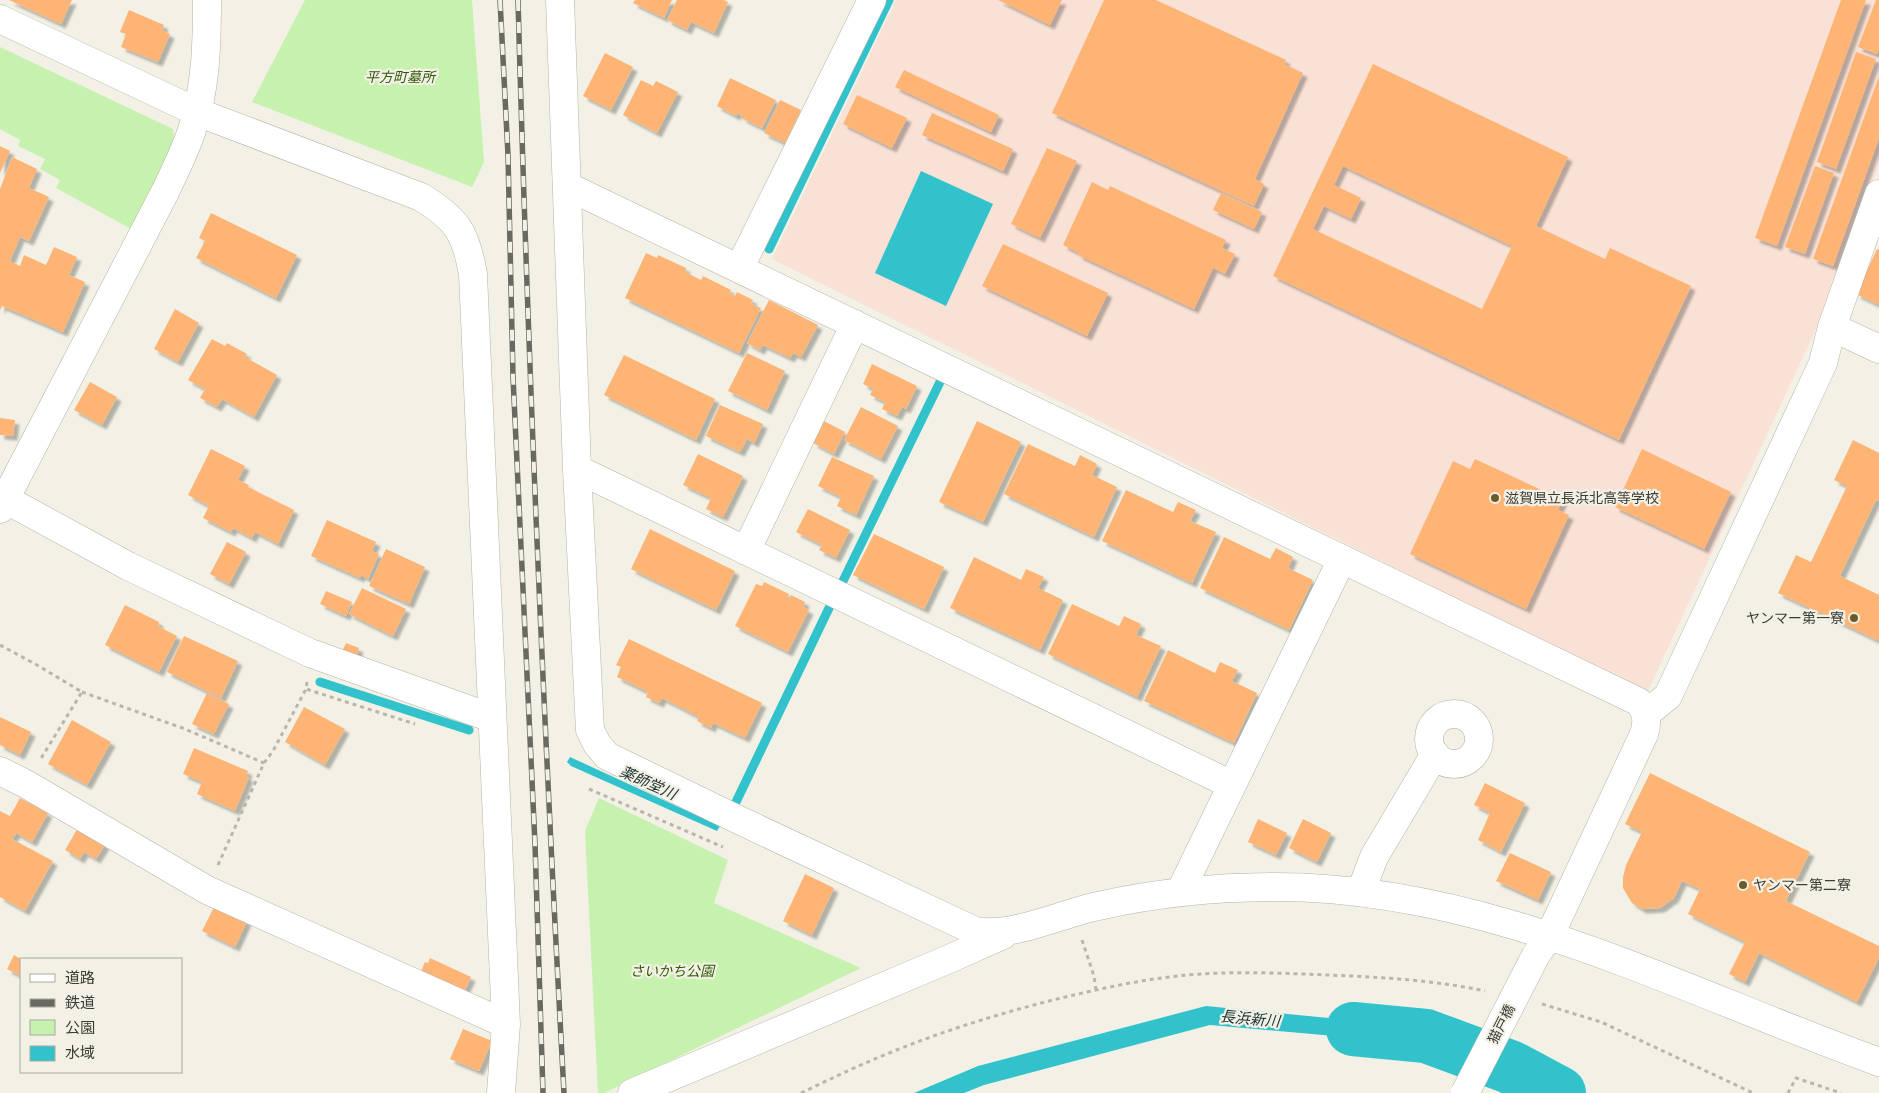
<svg xmlns="http://www.w3.org/2000/svg" width="1879" height="1093" font-family="'Roboto Serif','Noto Sans JP',serif">
	<style>
		.education { fill: #f9e1d6 }
		.green { fill: #c6f1ae }
		.water { fill: #32c2cc }
		.lines { fill: none; stroke-linecap: round; stroke-linejoin: round }
		.stream { stroke: #32c2cc; stroke-width: 9 }
		.river { stroke: #32c2cc; stroke-width: 54 }
		.building { fill: #fdb475; fill-rule: evenodd; filter: url(#shadow) }
		.minor-casing { stroke: #b5b3a8; stroke-width: 29 }
		.path { stroke: #b8b6ad; stroke-width: 3; stroke-dasharray: 4 4; stroke-linecap: butt }
		.minor { stroke: #fff; stroke-width: 28 }
		.rail-casing { stroke: #696962; stroke-width: 5.5 }
		.rail { stroke: #f3f1e5; stroke-width: 4; stroke-dasharray: 11; stroke-linecap: butt }
		.minor-bridge-casing { stroke: #b5b3a8; stroke-width: 29; stroke-linecap: butt }
		.minor-bridge { stroke: #fff; stroke-width: 28 }
		.poi-dot { fill: #6d5a29; stroke: #f3f1e5; stroke-width: 2 }
		.labels { text-anchor: middle; stroke-width: 4.5; stroke-linejoin: round; paint-order: stroke }
		.park-label { font-size: 14px; font-style: italic; fill: #2e5905; stroke: #f3f1e5 }
		.poi-label { font-size: 14px; fill: #3c3c37; stroke: #f3f1e5; text-anchor: start }
		.street-label { font-size: 14px; fill: #3c3c37; stroke: #f3f1e5 }
		.water-label { font-size: 15px; font-style: italic; fill: #182f31; stroke: #f3f1e5 }
	</style>
	<defs>
		<filter id="shadow"><feDropShadow dx="4.5" dy="4.5" stdDeviation="1" flood-color="#0004"/></filter>
	</defs>
	<rect width="100%" height="100%" fill="#f3f1e5"/>
	<!-- education -->
	<path class="education" d="M896 0H1879V164L1828 303 1647 693 772 259Z"/>
	<!-- green -->
	<path class="green" d="M305 0H472L484 162 472 187 252 102Z
		M0 47 173 129 175 145 133 230 56 188 60 180 40 169 45 159 18 146 20 140 0 129Z
		M599 798 728 860 714 903 861 968 604 1093H598L585 831Z"/>
	<!-- water -->
	<path class="water" d="M921 171 993 204 946 306 875 273Z
		M570 757 720 826 717 831 571 766 567 762Z
		M1206 1006 1431 1028 1423 1044 1210 1025 984 1085 964 1093H914L978 1066Z"/>
	<g class="lines">
		<!-- stream -->
		<path class="stream" d="M769 249 889 0
			M843 581 940 382
			M320 682 469 730
			M736 802 829 608"/>
		<!-- river -->
		<path class="river" d="M1353 1029 1426 1036 1510 1067 1559 1093"/>
	</g>
	<!-- building -->
	<path class="building" d="M9 0H72L61 24Z
		M635 0H672L664 18 633 3Z
		M677 0H724L728 2 714 33 691 22 687 30 667 20Z
		M998 0H1062L1050 25Z
		M1104 0H1156L1286 60 1284 64 1303 73 1255 179 1264 184 1254 206 1052 113Z
		M1841 0H1866L1777 246 1755 238Z
		M1876 0H1879V50L1877 54 1858 47Z
		M129 10 164 25 162 30 170 34 158 62 121 47 126 34 120 32Z
		M1856 52 1876 59 1836 169 1817 162Z
		M605 53 633 67 611 110 583 96Z
		M1373 64 1568 157 1536 226 1605 259 1610 248 1691 286 1619 440 1273 276ZM1343 166 1512 246 1482 309 1313 229 1324 206 1351 219 1361 198 1334 185Z
		M904 70 999 115 991 132 895 87Z
		M1879 76V138L1833 266 1813 259Z
		M730 78 776 100 762 128 742 118 743 117 737 113 736 116 717 106Z
		M641 80 653 86 656 81 678 92 657 133 623 115Z
		M857 95 907 118 892 148 843 124Z
		M780 100 801 110 785 143 764 133Z
		M932 113 1013 149 1003 171 922 135Z
		M0 146 10 151 0 173Z
		M1047 148 1077 161 1040 238 1011 224Z
		M12 157 37 169 29 188 49 197 29 241 20 237 10 261 20 266 24 255 46 265 54 247 77 257 69 275 85 282 63 332 2 306 0 310V189Z
		M1815 166 1834 173 1805 254 1785 247Z
		M1092 182 1108 190 1110 186 1226 240 1222 248 1235 254 1225 274 1213 268 1194 309 1078 255 1079 253 1063 245Z
		M1221 193 1262 212 1254 229 1213 210Z
		M211 213 297 255 276 298 196 258 205 241 199 238Z
		M1003 244 1108 293 1087 336 982 286Z
		M1877 249 1879 250V305L1856 294Z
		M646 253 657 258 658 255 686 268 685 272 701 280 703 276 731 290 729 293 735 296 737 292 753 300 751 304 761 308 739 353 625 298Z
		M769 300 818 325 801 357 793 353 790 358 763 345 760 350 747 343Z
		M175 309 199 323 178 362 154 349Z
		M212 339 225 346 227 343 247 354 245 357 277 375 254 417 222 399 217 407 200 398 205 389 188 380Z
		M747 353 785 371 767 410 728 391Z
		M624 355 715 399 696 440 604 395Z
		M872 364 917 386 906 409 902 407 897 416 882 409 885 402 870 395 873 389 863 384Z
		M90 382 117 397 102 425 74 410Z
		M720 405 763 424 754 443 747 439 740 452 706 436Z
		M861 407 898 426 881 459 844 440Z
		M0 418 15 420 13 436 0 435Z
		M824 421 845 432 834 454 813 443Z
		M977 421 1021 442 983 522 939 502Z
		M1853 440 1879 453V501L1876 500 1840 576 1879 595V641L1778 593 1796 555 1811 562 1847 486 1834 480Z
		M1028 444 1075 466 1080 455 1097 464 1092 475 1117 487 1094 537 1004 494Z
		M211 449 245 466 238 480 249 485 248 487 294 510 278 544 255 532 252 538 233 528 231 532 203 518 209 506 188 495Z
		M1642 449 1731 492 1704 549 1615 507Z
		M698 454 743 476 723 517 706 509 711 498 683 485Z
		M832 457 874 476 856 515 837 506 841 497 818 486Z
		M1475 459 1563 500 1558 510 1569 515 1526 609 1410 554 1453 461 1470 469Z
		M1126 490 1173 512 1178 502 1196 510 1190 521 1216 532 1192 583 1102 541Z
		M808 509 850 530 836 558 819 550 822 545 796 532Z
		M327 520 376 542 372 551 379 554 368 579 361 575 360 578 311 556Z
		M650 529 735 571 716 610 631 569Z
		M874 534 944 567 924 609 853 575Z
		M1224 537 1270 559 1276 548 1293 557 1288 568 1313 580 1289 630 1200 588Z
		M227 542 246 552 229 584 210 574Z
		M386 549 425 567 409 604 369 586Z
		M974 557 1021 580 1026 569 1044 577 1038 588 1063 600 1040 650 950 608Z
		M764 582 789 594 787 599 789 600 791 595 805 602 803 607 809 610 788 652 735 626 756 584 762 586Z
		M362 588 406 609 393 636 349 614Z
		M326 591 352 602 346 616 320 604Z
		M1072 604 1119 626 1124 616 1141 624 1136 635 1161 646 1137 697 1048 654Z
		M125 605 159 622 158 626 177 636 159 672 105 645Z
		M184 636 238 661 221 698 167 672Z
		M629 639 762 703 745 738 713 723 711 728 697 721 699 717 662 698 659 703 646 697 648 692 617 677 621 667 616 665Z
		M346 643 359 648 356 657 342 652Z
		M1168 650 1215 673 1220 662 1238 670 1232 681 1257 693 1234 743 1144 701Z
		M207 693 229 704 214 734 192 724Z
		M304 707 345 729 325 765 285 742Z
		M0 717 31 732 20 755 0 745Z
		M72 720 111 742 87 785 48 764Z
		M194 748 248 771 246 776 249 777 235 811 197 794 202 782 183 774Z
		M1650 773 1810 852 1786 901 1879 946V958L1857 1002 1759 953 1745 982 1729 974 1745 942 1688 914 1700 889 1682 881 1674 898 1660 908 1642 909 1632 903 1623 888V877L1626 865 1642 832 1625 824Z
		M1485 783 1525 803 1501 852 1478 840 1490 813 1474 805Z
		M20 798 48 813 32 842 16 833 12 839 53 861 25 911 0 897V811L10 816Z
		M1258 819 1287 833 1276 855 1248 842Z
		M1303 819 1331 833 1317 862 1289 848Z
		M79 826 105 845 96 859 84 852 80 859 65 850Z
		M1510 853 1551 872 1538 900 1496 881Z
		M805 874 834 888 812 935 783 921Z
		M215 905 247 921 235 947 202 931Z
		M14 955 21 959V976L7 969Z
		M430 958 471 977 462 996 419 976 425 962 428 963Z
		M463 1029 492 1041 479 1071 450 1059Z"/>
	<g class="lines">
		<defs>
			<path id="minor" d="M560 0 577 469 590 730 597 744 607 756 741 821 975 931C1012 938 1060 914 1098 906 1156 893 1217 887 1276 887 1490 887 1682 991 1879 1062
				M0 19 197 112 421 197C457 219 466 233 473 274L506 1024 501 1093
				M567 186 1639 702C1647 712 1648 722 1644 734L1549 937 1538 952
				M739 269 872 0
				M1832 327 1879 349
				M577 469 1232 785
				M5 499 128 566 310 653 492 718
				M0 509 165 192C174 173 184 153 191 133 206 90 207 45 207 0
				M746 551 855 324
				M1646 714 1668 696 1823 363 1832 327 1879 194
				M1429 739a25 25 0 1 1 50 0a25 25 0 1 1-50 0Z
				M0 771 26 784 207 890 506 1024
				M1361 891 1374 857 1435 754
				M1180 892 1342 559
				M632 1093 949 959 1003 935"/>
		</defs>
		<!-- minor casing -->
		<use href="#minor" class="minor-casing"/>
		<!-- path -->
		<path class="path" d="M0 645 37 665 82 692 40 760
			M307 682 306 689 415 724
			M82 692 185 729 264 763
			M589 789 723 847
			M218 865 264 763 273 751 306 689
			M1082 940 1094 976 1096 990
			M1542 1004 1601 1022 1753 1093
			M801 1093C824 1082 847 1071 870 1061 930 1035 993 1015 1057 999 1099 989 1143 979 1187 975 1233 971 1281 973 1327 975 1379 977 1434 980 1485 991
			M1788 1093 1796 1078 1841 1093"/>
		<!-- minor -->
		<use href="#minor" class="minor"/>
		<defs>
			<path id="rail" d="M500 0 508 155 513 377 535 844 543 1093
				M518 0C528 365 544 729 564 1093"/>
		</defs>
		<!-- rail casing -->
		<use href="#rail" class="rail-casing"/>
		<!-- rail -->
		<use href="#rail" class="rail"/>
		<defs>
			<path id="minor-bridge" d="M1465 1093 1536 955"/>
		</defs>
		<!-- minor-bridge casing -->
		<use href="#minor-bridge" class="minor-bridge-casing"/>
		<!-- minor-bridge -->
		<use href="#minor-bridge" class="minor-bridge"/>
	</g>
	<!-- markers -->
	<g class="poi-dot">
		<circle cx="1495" cy="498" r="5"/>
		<circle cx="1854" cy="618" r="5"/>
		<circle cx="1743" cy="885" r="5"/>
	</g>
	<g class="labels">
		<!-- park labels -->
		<g class="park-label">
			<text x="400" y="82">平方町墓所</text>
			<text x="672" y="976">さいかち公園</text>
		</g>
		<!-- poi labels -->
		<g class="poi-label">
			<text x="1505" y="503">滋賀県立長浜北高等学校</text>
			<text x="1844" y="623" text-anchor="end">ヤンマー第一寮</text>
			<text x="1753" y="890">ヤンマー第二寮</text>
		</g>
		<!-- street labels -->
		<g class="street-label">
			<text transform="translate(1501 1024) rotate(-63)" y="5">猫戸橋</text>
		</g>
		<!-- water labels -->
		<g class="water-label">
			<text transform="translate(648 783) rotate(24)" y="5">薬師堂川</text>
			<text transform="translate(1250 1019) rotate(5)" y="5">長浜新川</text>
		</g>
	</g>
	<!-- legend -->
	<rect x="20" y="958" width="162" height="115" fill="#f3f1e5" stroke="#aaa99f"/>
	<rect x="30" y="974" width="25" height="8" fill="#ffffff" stroke="#aaa99f"/>
	<text x="65" y="983" font-size="15" fill="#3c3c37">道路</text>
	<rect x="30" y="999" width="25" height="8" fill="#696962" stroke="#aaa99f"/>
	<text x="65" y="1008" font-size="15" fill="#3c3c37">鉄道</text>
	<rect x="30" y="1020" width="25" height="15" fill="#c6f1ae" stroke="#aaa99f"/>
	<text x="65" y="1033" font-size="15" fill="#3c3c37">公園</text>
	<rect x="30" y="1046" width="25" height="15" fill="#32c2cc" stroke="#aaa99f"/>
	<text x="65" y="1058" font-size="15" fill="#3c3c37">水域</text>
</svg>
